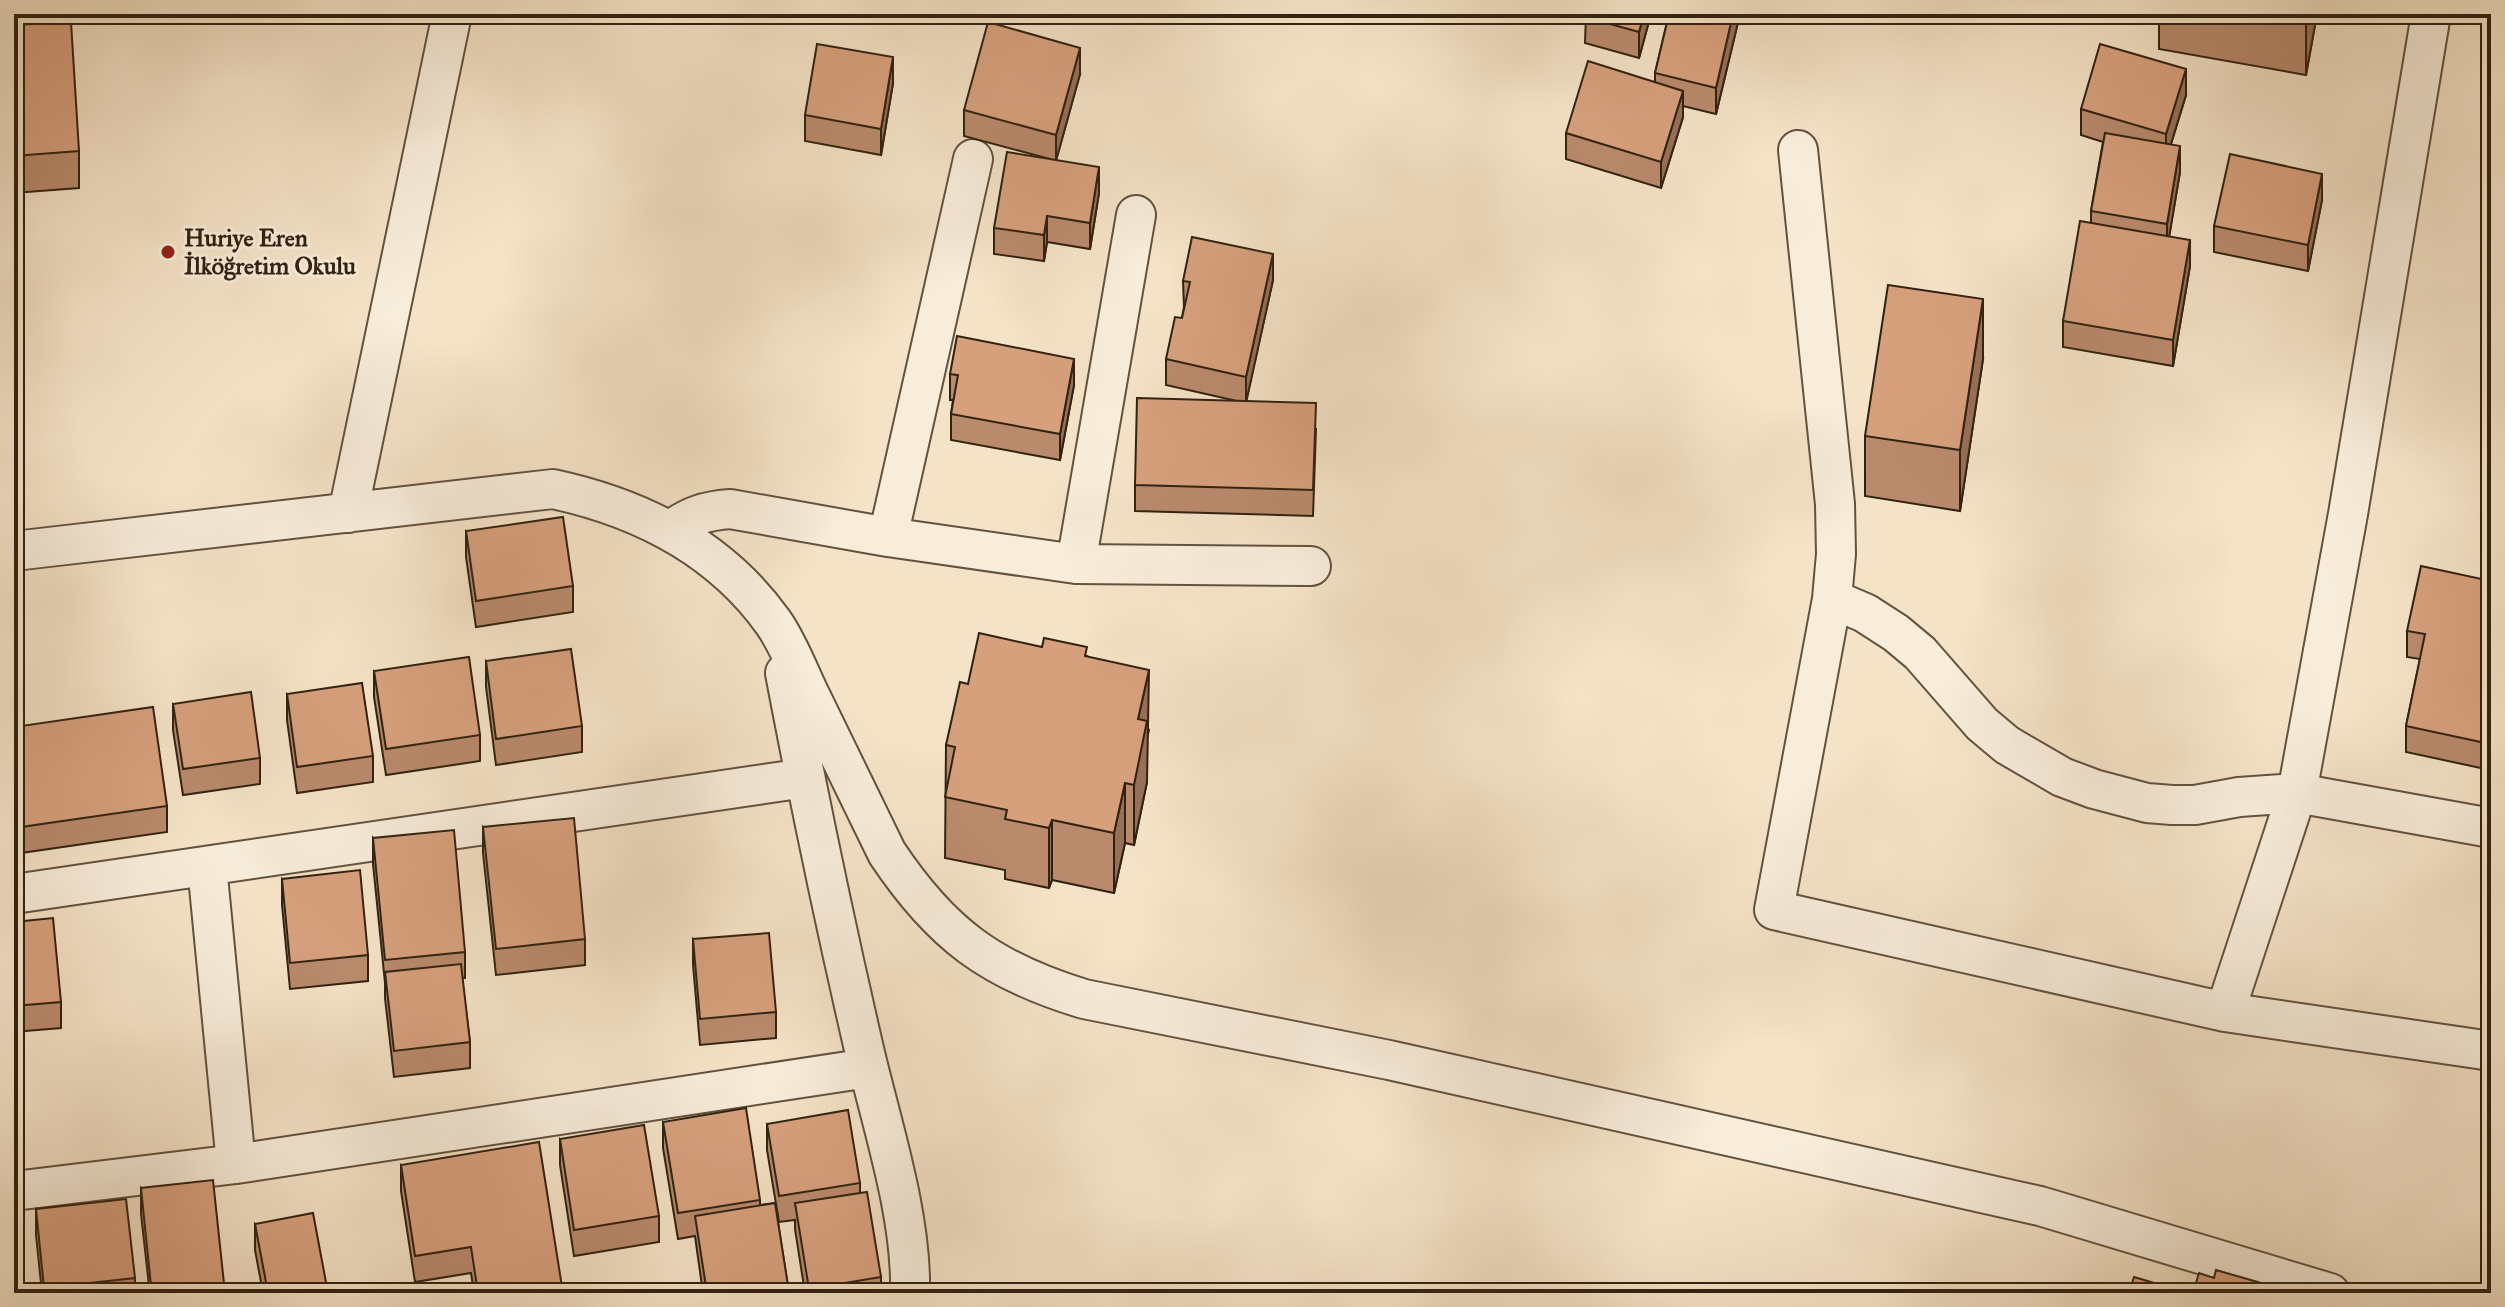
<svg xmlns="http://www.w3.org/2000/svg" width="2505" height="1307" font-family="'IM FELL Great Primer',serif">
	<style>
		.lines { fill: none; stroke-linecap: round; stroke-linejoin: round }
		.street-casing { stroke: #62523e; stroke-width: 42 }
		.street { stroke: #f8eddb; stroke-width: 38 }
		.wall { fill: #b98a6c; stroke: #312211; stroke-width: 2 }
		.shaded-wall { fill: #967058; stroke: #312211; stroke-width: 2 }
		.building { fill: #d7a07d; stroke: #312211; stroke-width: 2 }
		.poi-dot { fill: #8f2418; stroke: #f8eddb; stroke-width: 3 }
		.labels { text-anchor: middle; stroke-width: 6; stroke-linejoin: round; paint-order: stroke }
		.poi-label { font-size: 24px; font-weight: bold; fill: #312211; stroke: #f8eddb; text-anchor: start }
	</style>
	<rect width="100%" height="100%" fill="#f5e3c7"/>
	<filter id="stains"><feTurbulence type="fractalNoise" baseFrequency=".0025" numOctaves="4"/><feColorMatrix values="0 0 0 0 .2 0 0 0 0 .09 0 0 0 0 .02 0 0 0 .5 -.17"/></filter>
	<radialGradient id="worn" r=".72"><stop offset=".6" stop-color="#630" stop-opacity="0"/><stop offset="1" stop-color="#630" stop-opacity=".3"/></radialGradient>
	<g class="lines">
		<defs>
			<path id="street" d="M1798 150 1835 504 1836 554 1832 599 1774 910 2225 1012 2491 1051
				M348 513 452 14
				M671 530C690 516 705 511 730 509L888 537 1076 564 1311 566
				M888 537 973 159
				M14 551 553 489C641 508 720 548 773 622 788 643 798 670 809 693 835 747 861 800 887 853 941 934 991 971 1084 999L1389 1060 2040 1206 2330 1293
				M1076 564 1136 215
				M1832 599 1865 613 1896 633 1920 653 1982 724 2007 745 2062 777 2094 789 2147 803 2172 805H2195L2239 797 2297 793 2491 828
				M785 673C809 799 835 924 864 1049 882 1126 912 1215 910 1293
				M207 866 236 1164
				M14 894 805 778
				M2225 1012 2297 793 2348 514 2431 14
				M14 1191 236 1164 868 1068"/>
		</defs>
		<!-- street casing -->
		<use href="#street" class="street-casing"/>
		<!-- street -->
		<use href="#street" class="street"/>
	</g>
	<!-- wall -->
	<path class="wall" d="M1586 14H1651L1639 58 1585 43Z
		M1669 14H1740L1716 114 1683 106V117L1661 188 1566 159V133L1655 82V73Z
		M2159 14H2317L2306 75 2159 49Z
		M14 25 79 151V188L14 193Z
		M1080 74 1056 160 1099 193 1090 249 1047 242 1044 261 994 254V228L1050 159 964 136V110Z
		M893 83 881 155 805 141V115Z
		M2186 95 2171 144 2180 172 2169 236 2190 266 2173 366 2063 347V321L2091 223V211L2103 142 2081 135V109Z
		M2322 200 2308 271 2214 252V226Z
		M1273 280 1246 401 1316 429 1313 516 1135 511V485L1237 401 1166 385V359L1182 318 1184 307 1183 281Z
		M1983 359 1960 511 1865 496V436Z
		M950 374 1074 385 1060 460 951 440V414L953 400H950Z
		M466 531 573 586V612L476 627 466 557Z
		M2491 581 2490 770 2406 752V726L2420 659 2407 657V631Z
		M1087 656 1149 730 1147 738V782L1134 845 1125 843 1114 893 1052 880 1049 888 1005 879V870L945 858 946 745 968 684Z
		M486 661 582 726V752L496 765 486 687Z
		M374 671 480 735V761L386 775 374 697Z
		M287 694 373 756V782L297 793 287 720Z
		M173 704 260 758V784L183 795 173 730Z
		M14 727 167 806V832L14 854Z
		M483 827 585 939V965L496 975 483 853Z
		M373 838 465 952V978H462L470 1042V1068L394 1077 385 998V983L373 864Z
		M282 879 368 955V981L290 989 282 905Z
		M14 922 61 1002V1028L14 1032Z
		M693 939 776 1012V1038L700 1045 693 965Z
		M663 1122 760 1200V1205L775 1203 789 1293H703L695 1236 678 1239 663 1148Z
		M767 1124 860 1183V1193L881 1277V1293H805L795 1229V1220L779 1222 767 1150Z
		M560 1139 659 1216V1242L574 1256 560 1165Z
		M401 1165 563 1293H474L471 1273 415 1282 401 1191Z
		M141 1188 225 1293 149 1286 141 1214Z
		M36 1209 135 1278V1293H42L36 1235Z
		M255 1224 328 1293H263L255 1250Z"/>
	<!-- shaded-wall -->
	<path class="shaded-wall" d="M1644 14H1651L1639 58V32Z
		M1733 14H1740L1716 114V88Z
		M2307 14H2317L2306 75V15Z
		M1080 48V74L1056 161V135Z
		M893 57V83L881 155V129Z
		M2186 69V95L2166 160V134Z
		M1683 91V117L1661 188V162Z
		M2180 146V172L2167 250V224Z
		M1099 167V193L1090 249V223Z
		M2322 174V200L2308 271V245Z
		M1047 216V242L1044 261V235Z
		M2190 240V266L2173 366V340Z
		M1273 254V280L1246 403V377Z
		M1983 299V359L1960 511V450Z
		M1074 359V385L1060 460V434Z
		M1149 670 1147 782 1134 845V785L1138 719Z
		M1125 783V843L1114 893V833Z
		M1052 820V880L1049 888V828Z"/>
	<!-- building -->
	<path class="building" d="M1586 14H1644L1639 32 1585 17Z
		M1669 14H1733L1716 88 1655 73Z
		M71 22 79 151 14 156V25Z
		M988 22 1080 48 1056 135 964 110Z
		M817 44 893 57 881 129 805 115Z
		M2100 44 2186 69 2166 134 2081 109Z
		M1588 61 1683 91 1661 162 1566 133Z
		M2105 133 2180 146 2167 224 2091 211Z
		M1007 152 1099 167 1090 223 1047 216 1044 235 994 228Z
		M2230 154 2322 174 2308 245 2214 226Z
		M2080 221 2190 240 2173 340 2063 321Z
		M1192 237 1273 254 1246 377 1166 359 1175 317 1182 318 1190 282 1183 281Z
		M1888 285 1983 299 1960 450 1865 436Z
		M957 336 1074 359 1060 434 951 414 958 375 950 374Z
		M1137 398 1316 403 1313 490 1135 485Z
		M563 517 573 586 476 601 466 531Z
		M2421 566 2491 581V640L2489 647 2491 648 2490 744 2406 726 2425 634 2407 631Z
		M979 633 1042 647 1044 638 1087 647 1085 656 1149 670 1138 719 1147 721 1134 785 1125 783 1114 833 1052 820 1049 828 1005 819 1007 810 945 797 955 747 946 745 960 682 968 684Z
		M571 649 582 726 496 739 486 661Z
		M469 657 480 735 386 749 374 671Z
		M362 683 373 756 297 767 287 694Z
		M251 692 260 758 183 769 173 704Z
		M153 707 167 806 14 828V727Z
		M574 818 585 939 496 949 483 827Z
		M454 830 465 952 385 960 373 838Z
		M360 870 368 955 290 963 282 879Z
		M53 918 61 1002 14 1006V922Z
		M769 933 776 1012 700 1019 693 939Z
		M461 964 470 1042 394 1051 385 972Z
		M746 1108 760 1200 678 1213 663 1122Z
		M848 1110 860 1183 779 1196 767 1124Z
		M644 1125 659 1216 574 1230 560 1139Z
		M539 1142 563 1293H478L471 1247 415 1256 401 1165Z
		M213 1180 225 1293H136L135 1288 151 1286 141 1188Z
		M867 1192 881 1277 809 1289 795 1203Z
		M126 1199 135 1278 44 1288 36 1209Z
		M775 1203 789 1292 780 1293H707L695 1216Z
		M313 1213 328 1293H268L255 1224Z
		M2216 1270 2268 1285 2265 1293H2193L2199 1273 2214 1278Z
		M2134 1277 2188 1293H2129Z"/>
	<!-- markers -->
	<circle class="poi-dot" cx="168" cy="252" r="8"/>
	<g class="labels">
		<!-- poi labels -->
		<g class="poi-label">
			<text x="184" y="246">Huriye Eren<tspan x="184" dy="28">İlköğretim Okulu</tspan></text>
		</g>
	</g>
	<!-- margin -->
	<rect width="2505" height="1307" fill="none" stroke="#f5e3c7" stroke-width="48"/>
	<rect x="16" y="16" width="2473" height="1275" fill="none" stroke="#312211" stroke-width="4"/>
	<rect x="24" y="24" width="2457" height="1259" fill="none" stroke="#312211" stroke-width="2"/>
	<rect width="100%" height="100%" filter="url(#stains)"/>
	<rect width="100%" height="100%" fill="url(#worn)"/>
</svg>
